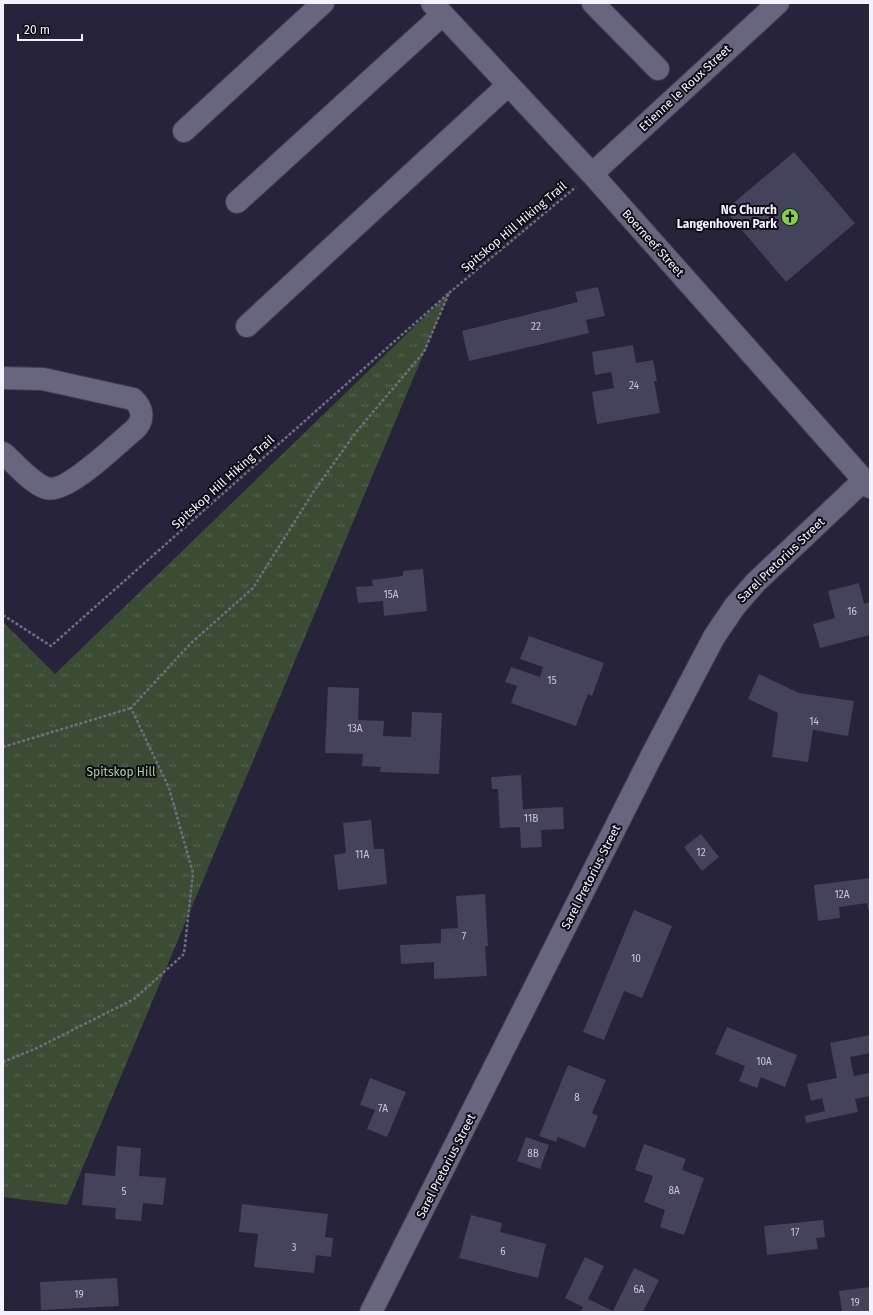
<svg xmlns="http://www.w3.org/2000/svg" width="873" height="1315" font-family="'Fira Sans',sans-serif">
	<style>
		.park { fill: url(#park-tufts) }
		.building { fill: #45425b }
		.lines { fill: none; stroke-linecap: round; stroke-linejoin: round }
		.minor-casing { stroke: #423f51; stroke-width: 24 }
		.path { stroke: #6f6d80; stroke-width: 2.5; stroke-dasharray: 3 2; stroke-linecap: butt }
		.minor { stroke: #68657f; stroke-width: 22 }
		.labels { text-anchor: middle; stroke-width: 4; stroke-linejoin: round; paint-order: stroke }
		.number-label { font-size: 10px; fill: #c8c6d5 }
		.street-label { font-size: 12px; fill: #f3f2fe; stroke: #0f0e18 }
		.poi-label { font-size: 12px; font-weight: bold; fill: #f3f2fe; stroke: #0f0e18; text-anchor: end }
		.park-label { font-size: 12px; fill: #adcc9b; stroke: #0f0e18 }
	</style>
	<defs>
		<pattern id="park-tufts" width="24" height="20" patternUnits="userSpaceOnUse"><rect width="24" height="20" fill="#3c4b33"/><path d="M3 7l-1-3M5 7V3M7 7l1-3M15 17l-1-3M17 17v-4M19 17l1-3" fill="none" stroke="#596552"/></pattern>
	</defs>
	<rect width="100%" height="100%" fill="#26233a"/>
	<!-- park -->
	<path class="park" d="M449 293 67 1205 3 1197V622L55 674Z"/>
	<!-- building -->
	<path class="building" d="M794 152 855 223 786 282 725 210Z
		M598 287 605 316 586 320 589 333 469 361 462 331 578 302 575 292Z
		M633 345 636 363 653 360 657 381H654L660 413 597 424 592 392 614 388 611 372 595 375 592 352Z
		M423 569 427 611 384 616 383 601 358 603 356 587 373 586 372 580 403 576V571Z
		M859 583 864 604 870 602V635L820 648 813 624 835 618 828 591Z
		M529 636 604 663 592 696 588 694 576 726 511 703 517 686 505 682 511 667 540 677 543 667 520 659Z
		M759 674 799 693 854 701 848 736 813 730 808 762 772 757 778 713 748 699Z
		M328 687 359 688 358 720 384 721 383 736 411 737 412 712 442 713 439 774 380 772 381 767 362 766 363 754 325 753Z
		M521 775 523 809 563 807 564 829 541 830 542 847 521 848 520 827 500 828 498 789H492L491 777Z
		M371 820 374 849H384L387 884 338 890 334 855 346 853 343 823Z
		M701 834 719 857 702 871 684 847Z
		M870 878V910H868L867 903 839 907 840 918 818 921 814 885Z
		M485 894 488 946H485L487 976 434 979V962L401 964 400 945 441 943V929L458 928 456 896Z
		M634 910 672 926 642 998 624 991 604 1040 583 1032Z
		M727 1027 797 1055 785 1087 761 1077 757 1088 739 1081 745 1066 715 1054Z
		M870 1035V1053L850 1057 854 1076 869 1073 870 1096 855 1099 858 1112 806 1123 805 1116 825 1111 822 1098 811 1101 807 1084 837 1078 830 1043Z
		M568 1065 606 1080 592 1113 598 1116 585 1148 558 1137 556 1142 539 1136Z
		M370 1078 406 1092 387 1137 367 1129 375 1110 360 1105Z
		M526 1137 549 1145 540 1169 517 1161Z
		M644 1144 686 1159 682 1170 704 1178 684 1235 660 1227 665 1210 644 1202 653 1176 635 1170Z
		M117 1146 141 1148 139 1176 166 1178 163 1205 143 1203 141 1221 115 1219 116 1208 82 1205 85 1173 115 1176Z
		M242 1204 328 1214 325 1237 333 1238 331 1257 316 1255 314 1273 254 1267 258 1234 239 1232Z
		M471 1215 502 1223 500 1232 546 1244 538 1278 459 1258Z
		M823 1220 825 1237 816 1238 818 1249 767 1255 764 1226Z
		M585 1257 604 1266 588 1299 613 1311 634 1268 659 1280 643 1312H580L583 1307 565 1298Z
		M117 1278 119 1306 41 1310 40 1282Z
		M870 1287V1312H842L839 1291Z"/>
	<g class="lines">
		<defs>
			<path id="minor" d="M432 3 592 174 870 487
				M593 3 658 69
				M184 131 323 3
				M592 174 778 3
				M237 202 442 15
				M247 326 508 85
				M3 378 43 379 133 399C143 408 145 420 134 430 118 443 66 495 46 488 30 482 16 464 3 453
				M371 1312 653 753 714 637 735 606 756 582 864 480"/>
		</defs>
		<!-- minor casing -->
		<use href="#minor" class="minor-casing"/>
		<!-- path -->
		<path class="path" d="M449 293 576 187
			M3 615 51 646 449 293 424 352 356 432 314 491 253 588 190 644 131 708 169 788 193 873 184 954 134 999 37 1048 3 1062
			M3 747 131 708"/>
		<!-- minor -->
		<use href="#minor" class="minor"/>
	</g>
	<!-- icons -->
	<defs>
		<symbol id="church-disc" viewBox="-11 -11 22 22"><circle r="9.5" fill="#85cf4d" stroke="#0f0e18"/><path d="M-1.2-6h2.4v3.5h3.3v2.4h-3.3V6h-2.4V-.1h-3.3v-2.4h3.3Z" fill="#111"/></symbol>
	</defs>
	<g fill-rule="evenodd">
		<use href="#church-disc" x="780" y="207" width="20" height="20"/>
	</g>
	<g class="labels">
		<!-- number labels -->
		<g class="number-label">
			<text x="536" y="330">22</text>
			<text x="634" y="389">24</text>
			<text x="391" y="598">15A</text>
			<text x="852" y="615">16</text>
			<text x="552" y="684">15</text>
			<text x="814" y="725">14</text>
			<text x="355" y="732">13A</text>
			<text x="531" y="822">11B</text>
			<text x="701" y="856">12</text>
			<text x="362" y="858">11A</text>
			<text x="842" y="898">12A</text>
			<text x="464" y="940">7</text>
			<text x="636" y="962">10</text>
			<text x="764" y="1065">10A</text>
			<text x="577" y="1101">8</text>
			<text x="383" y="1112">7A</text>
			<text x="533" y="1157">8B</text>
			<text x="674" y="1194">8A</text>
			<text x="124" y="1195">5</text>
			<text x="795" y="1236">17</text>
			<text x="294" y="1251">3</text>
			<text x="503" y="1255">6</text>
			<text x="639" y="1293">6A</text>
			<text x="79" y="1298">19</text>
			<text x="855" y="1306">19</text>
		</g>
		<!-- street labels -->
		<g class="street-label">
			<text transform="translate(685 88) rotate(-43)" y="4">Etienne le Roux Street</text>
			<text transform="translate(514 227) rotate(-40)" y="4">Spitskop Hill Hiking Trail</text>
			<text transform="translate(653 243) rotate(48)" y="4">Boerneef Street</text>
			<text transform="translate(223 482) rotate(-42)" y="4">Spitskop Hill Hiking Trail</text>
			<text transform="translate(781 560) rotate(-44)" y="4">Sarel Pretorius Street</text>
			<text transform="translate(591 877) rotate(-63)" y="4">Sarel Pretorius Street</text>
			<text transform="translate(446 1166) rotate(-63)" y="4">Sarel Pretorius Street</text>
		</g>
		<!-- poi labels -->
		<g class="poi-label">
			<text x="777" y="214">NG Church<tspan x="777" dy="14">Langenhoven Park</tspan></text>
		</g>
		<!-- park labels -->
		<g class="park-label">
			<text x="121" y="776">Spitskop Hill</text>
		</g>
	</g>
	<!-- border -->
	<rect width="873" height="1315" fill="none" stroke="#f3f2fe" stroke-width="8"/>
	<!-- scale -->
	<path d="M18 34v6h64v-6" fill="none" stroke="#f3f2fe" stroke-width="2"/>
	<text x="24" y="34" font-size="12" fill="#f3f2fe" stroke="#0f0e18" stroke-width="3" paint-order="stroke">20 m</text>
</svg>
